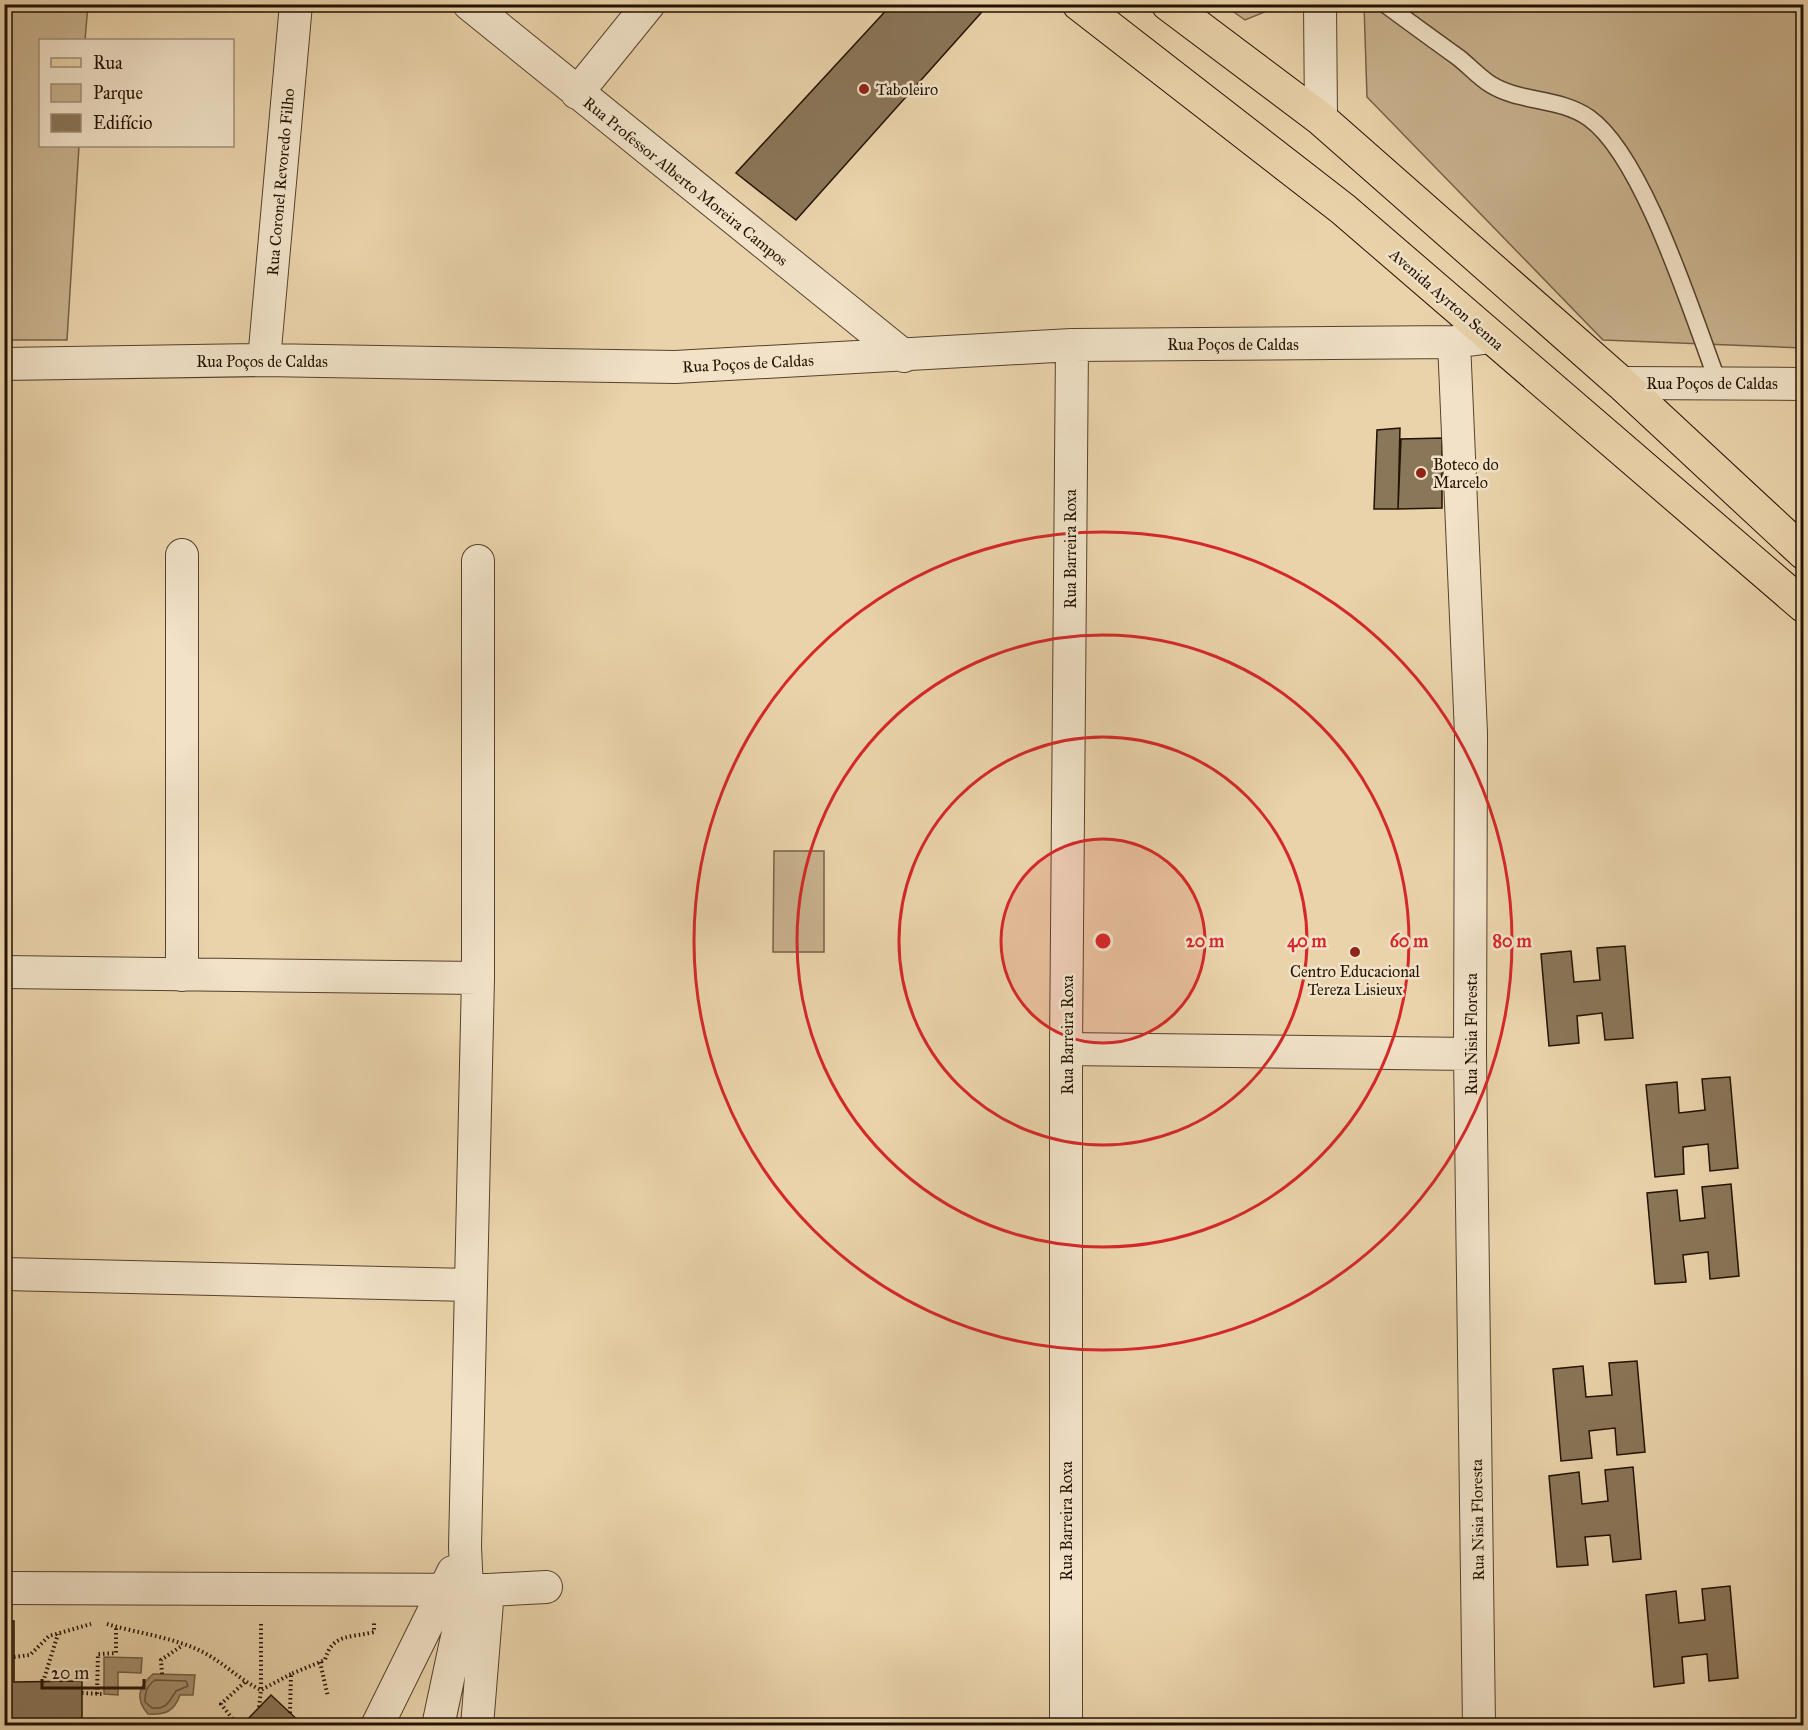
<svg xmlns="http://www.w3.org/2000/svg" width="1808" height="1730" font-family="'IM FELL Great Primer',serif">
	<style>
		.green { fill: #c8b28e; stroke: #766247; stroke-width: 1.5 }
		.water { fill: #a69171; stroke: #725e44; stroke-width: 1.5 }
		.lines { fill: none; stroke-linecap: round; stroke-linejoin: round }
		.shore { stroke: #645238; stroke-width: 1.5 }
		.building { fill: #8a7659; stroke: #231200; stroke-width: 1.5 }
		.service-casing { stroke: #55422b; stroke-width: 19 }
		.minor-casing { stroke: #55422b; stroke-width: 34 }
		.primary-casing { stroke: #231200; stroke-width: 35 }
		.path { stroke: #231200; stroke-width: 4; stroke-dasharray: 1.5 3; stroke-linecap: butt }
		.service { stroke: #f1e2c8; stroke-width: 16 }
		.minor { stroke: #f1e2c8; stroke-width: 32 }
		.primary { stroke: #ead3ab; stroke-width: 33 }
		.ring { fill: none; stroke: #d62828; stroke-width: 3 }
		.poi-dot { fill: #8f2418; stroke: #f1e2c8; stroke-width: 2 }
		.labels { text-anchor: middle; stroke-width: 5; stroke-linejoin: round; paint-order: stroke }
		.poi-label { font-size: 16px; fill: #231200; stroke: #f1e2c8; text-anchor: start }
		.street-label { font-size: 16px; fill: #231200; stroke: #f1e2c8 }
		.centre { fill: #d62828; stroke: #f1e2c8; stroke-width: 3 }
		.ring-label { font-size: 18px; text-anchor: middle; font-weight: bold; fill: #d62828; stroke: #f1e2c8; stroke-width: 5; stroke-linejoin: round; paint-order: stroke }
	</style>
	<rect width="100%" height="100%" fill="#ead3ab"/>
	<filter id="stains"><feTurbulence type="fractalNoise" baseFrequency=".00333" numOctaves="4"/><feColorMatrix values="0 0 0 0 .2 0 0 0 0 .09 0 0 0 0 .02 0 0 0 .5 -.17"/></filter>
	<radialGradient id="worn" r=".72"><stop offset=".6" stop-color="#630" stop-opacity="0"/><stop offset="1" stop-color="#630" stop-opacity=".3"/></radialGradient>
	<!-- green -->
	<path class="green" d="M5 4 88 5 85 40H40V146H79L67 340H5Z
		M1282 5 1245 20 1224 5 1282 4Z
		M1364 5H1803V348L1603 340 1367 97Z
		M774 851H824V952H773Z"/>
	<!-- water -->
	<path class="water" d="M104 1657 142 1658 141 1673 118 1672V1695L104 1694Z
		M153 1674 195 1675 193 1695H180C174 1712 165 1715 148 1714 135 1699 138 1687 153 1674Z"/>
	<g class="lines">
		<!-- shore -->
		<path class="shore" d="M155 1680 186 1681 188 1686 176 1691C169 1702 167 1709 152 1708L145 1702C145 1691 147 1686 155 1680Z"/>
	</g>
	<!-- building -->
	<path class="building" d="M892 4H989L796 220 736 173Z
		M1400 428 1398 509H1374L1377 430Z
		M1442 438V508L1398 509 1401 439Z
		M1625 946 1633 1038 1605 1040 1602 1013 1577 1016 1579 1043 1549 1046 1541 954 1571 951 1574 982 1600 980 1597 948Z
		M1730 1077 1738 1168 1710 1171 1708 1144 1683 1147 1684 1174 1655 1177 1646 1085 1677 1082 1679 1113 1705 1110 1702 1079Z
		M1731 1184 1739 1276 1710 1279 1708 1252 1683 1255 1686 1282 1655 1284 1647 1193 1677 1190 1680 1221 1705 1218 1702 1187Z
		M1637 1361 1645 1452 1617 1455 1615 1428 1589 1431 1592 1458 1561 1461 1553 1369 1583 1366 1586 1397 1612 1395 1609 1363Z
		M1633 1467 1641 1559 1613 1562 1610 1535 1585 1537 1588 1565 1557 1567 1549 1476 1579 1472 1582 1504 1608 1501 1605 1470Z
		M1730 1586 1738 1678 1709 1681 1707 1654 1682 1657 1684 1683 1654 1687 1646 1595 1676 1591 1679 1623 1705 1620 1702 1589Z
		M4 1621H14V1682L82 1681V1726H4Z
		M271 1695 301 1723 299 1726H247L245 1722Z"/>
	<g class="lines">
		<defs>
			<path id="service" d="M1385 4C1409 22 1434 40 1459 58 1469 66 1479 77 1490 84 1520 103 1559 97 1589 118 1644 157 1693 317 1718 382"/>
			<path id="minor" d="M469 4 904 356
				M1320 4 1321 119
				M577 93 649 4
				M1454 342 1471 733 1470 1054 1479 1726
				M264 360 296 4
				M4 364 264 360 675 367 1072 345 1454 342 1491 337
				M1621 383 1804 384
				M4 972 478 978
				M182 975V555
				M1066 1049 1470 1054
				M4 1274 470 1285
				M4 1588 488 1590 546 1587
				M377 1726 453 1572
				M438 1726 467 1590 465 1547 478 978V561
				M477 1726 488 1590
				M1066 1726V1049L1072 345"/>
			<path id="primary" d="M1079 4 1343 209 1804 606
				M1168 4 1321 119 1621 383 1804 553"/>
		</defs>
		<!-- service casing -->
		<use href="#service" class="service-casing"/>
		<!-- minor casing -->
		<use href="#minor" class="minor-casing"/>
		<!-- primary casing -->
		<use href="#primary" class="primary-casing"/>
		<!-- path -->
		<path class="path" d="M107 1624C140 1634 180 1638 210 1656 228 1667 242 1681 261 1690V1621
			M14 1657 30 1655 49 1636 91 1624
			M320 1662 328 1697
			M162 1674 161 1660 183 1645
			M43 1682 58 1634
			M82 1693 104 1694
			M97 1694 98 1654 116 1653V1626
			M259 1707 261 1690 291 1674
			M290 1713 291 1674 325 1660C332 1633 351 1638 374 1632V1622
			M238 1726 221 1704 245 1682"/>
		<!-- service -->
		<use href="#service" class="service"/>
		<!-- minor -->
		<use href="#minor" class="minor"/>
		<!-- primary -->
		<use href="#primary" class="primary"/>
	</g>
	<!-- distance rings -->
	<circle cx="1103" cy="941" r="102" fill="#d62828" fill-opacity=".12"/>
	<g class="ring">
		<circle cx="1103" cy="941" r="102"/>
		<circle cx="1103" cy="941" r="204"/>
		<circle cx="1103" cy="941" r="306"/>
		<circle cx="1103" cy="941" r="409"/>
	</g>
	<!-- markers -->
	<g class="poi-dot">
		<circle cx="864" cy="89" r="6"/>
		<circle cx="1421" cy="473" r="6"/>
		<circle cx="1355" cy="952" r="6"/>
	</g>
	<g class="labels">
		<!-- poi labels -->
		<g class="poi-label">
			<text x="876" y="95">Taboleiro</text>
			<text x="1433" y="470">Boteco do<tspan x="1433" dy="18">Marcelo</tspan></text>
			<text x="1355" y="977" text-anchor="middle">Centro Educacional<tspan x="1355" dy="18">Tereza Lisieux</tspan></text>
		</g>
		<!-- street labels -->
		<g class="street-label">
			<text transform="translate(686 181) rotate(39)" y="6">Rua Professor Alberto Moreira Campos</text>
			<text transform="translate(280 182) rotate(-85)" y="6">Rua Coronel Revoredo Filho</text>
			<text transform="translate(1447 299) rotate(41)" y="6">Avenida Ayrton Senna</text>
			<text x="1233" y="350">Rua Poços de Caldas</text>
			<text x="262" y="367">Rua Poços de Caldas</text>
			<text transform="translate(748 363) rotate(-3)" y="6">Rua Poços de Caldas</text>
			<text x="1712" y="389">Rua Poços de Caldas</text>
			<text transform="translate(1070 549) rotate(-90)" y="6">Rua Barreira Roxa</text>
			<text transform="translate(1471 1034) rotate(-90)" y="6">Rua Nisia Floresta</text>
			<text transform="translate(1067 1035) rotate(-90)" y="6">Rua Barreira Roxa</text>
			<text transform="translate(1477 1520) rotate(-91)" y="6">Rua Nisia Floresta</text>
			<text transform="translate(1066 1521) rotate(-90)" y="6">Rua Barreira Roxa</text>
		</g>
	</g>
	<circle cx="1103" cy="941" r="9" class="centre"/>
	<g class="ring-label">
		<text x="1205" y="947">20 m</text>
		<text x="1307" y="947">40 m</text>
		<text x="1409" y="947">60 m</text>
		<text x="1512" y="947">80 m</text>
	</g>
	<!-- margin -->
	<rect width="1808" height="1730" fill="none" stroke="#ead3ab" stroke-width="24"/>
	<rect x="6" y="6" width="1796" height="1718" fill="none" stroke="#231200" stroke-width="3"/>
	<rect x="12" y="12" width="1784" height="1706" fill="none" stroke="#231200" stroke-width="1.5"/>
	<!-- legend -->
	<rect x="39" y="39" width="195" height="108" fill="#f1e2c8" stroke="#9f8f78" stroke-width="1.5"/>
	<rect x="51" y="58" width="30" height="9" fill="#ead3ab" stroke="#9f8f78" stroke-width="1.5"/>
	<text x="93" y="69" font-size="18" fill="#231200">Rua</text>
	<rect x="51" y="84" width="30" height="18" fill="#c8b28e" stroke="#9f8f78" stroke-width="1.5"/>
	<text x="93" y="99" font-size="18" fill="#231200">Parque</text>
	<rect x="51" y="114" width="30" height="18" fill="#8a7659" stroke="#9f8f78" stroke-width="1.5"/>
	<text x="93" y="129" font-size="18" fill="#231200">Edifício</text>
	<!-- scale -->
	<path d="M42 1679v9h102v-9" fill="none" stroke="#231200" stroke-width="3"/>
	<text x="51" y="1679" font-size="18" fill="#231200" stroke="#f1e2c8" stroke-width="4.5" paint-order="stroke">20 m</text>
	<rect width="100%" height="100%" filter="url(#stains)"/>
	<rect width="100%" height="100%" fill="url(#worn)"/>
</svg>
